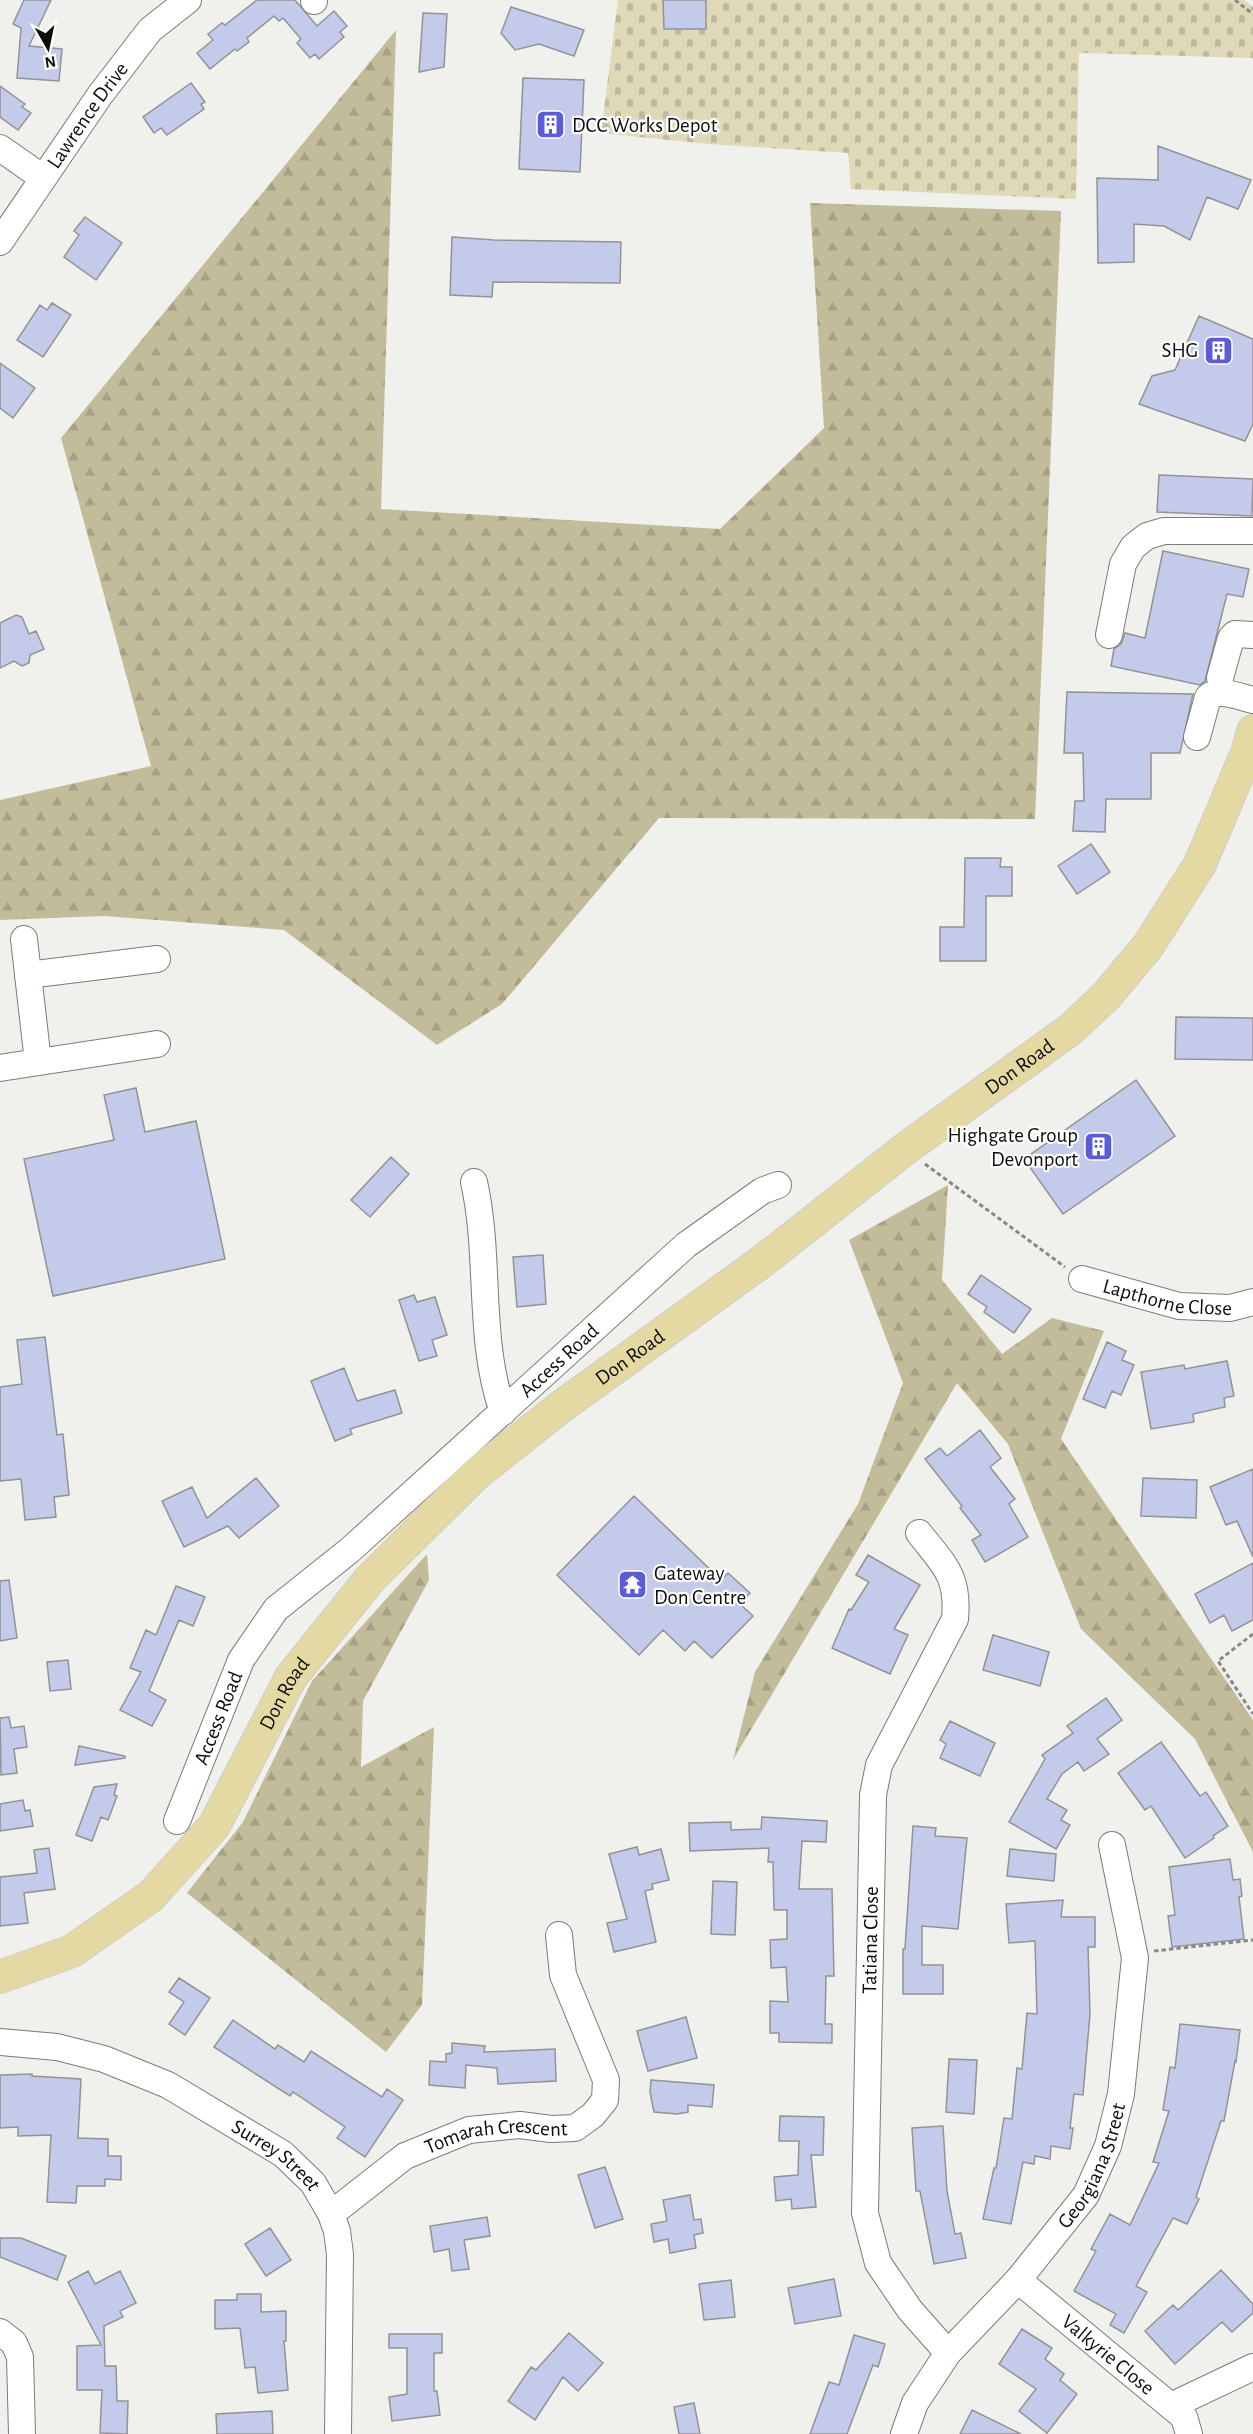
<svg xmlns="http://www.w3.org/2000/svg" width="1253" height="2434" font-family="'Alegreya Sans',sans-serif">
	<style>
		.forest { fill: url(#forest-firs) }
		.cemetery { fill: url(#cemetery-stones) }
		.building { fill: #c4caea; stroke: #929396; stroke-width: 1.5 }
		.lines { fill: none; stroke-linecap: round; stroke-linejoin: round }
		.minor-casing { stroke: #7c7b78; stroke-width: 28 }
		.major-casing { stroke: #cecece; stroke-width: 34 }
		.path { stroke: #888886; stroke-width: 3; stroke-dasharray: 4.5 3; stroke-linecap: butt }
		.minor { stroke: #fff; stroke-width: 26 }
		.major { stroke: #e4d9a3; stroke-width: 32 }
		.labels { text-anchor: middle; stroke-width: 4.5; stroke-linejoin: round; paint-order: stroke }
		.street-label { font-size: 21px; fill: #0c0c0b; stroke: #fff }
		.poi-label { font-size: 21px; fill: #0c0c0b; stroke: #fff; text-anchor: start }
	</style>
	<defs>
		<pattern id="forest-firs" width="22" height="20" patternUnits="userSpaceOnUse" patternTransform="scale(1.5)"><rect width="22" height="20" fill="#c3bc9b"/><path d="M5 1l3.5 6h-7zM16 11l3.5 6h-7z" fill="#a6a084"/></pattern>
		<pattern id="cemetery-stones" width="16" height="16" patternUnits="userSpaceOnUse" patternTransform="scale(1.5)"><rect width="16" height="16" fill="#e0d9b8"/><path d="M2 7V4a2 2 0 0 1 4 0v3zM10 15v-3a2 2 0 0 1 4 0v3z" fill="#bfb99d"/></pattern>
	</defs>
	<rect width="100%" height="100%" fill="#f0f0ec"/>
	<!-- forest -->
	<path class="forest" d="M396 30 381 509 720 529 824 428 810 203 1061 211 1035 819 659 818 502 1004 437 1045 284 930 104 916 0 920V800L151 766 61 438Z
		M948 1185 942 1280 1002 1354 1052 1318 1104 1331 1061 1439 1253 1720V1852L1195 1739 1081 1629 1008 1444 957 1383 733 1760 755 1672 858 1504 903 1383 849 1240Z
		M427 1554 429 1580 363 1701 361 1767 434 1727 422 2005 386 2052 187 1893 243 1822 312 1681Z"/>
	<!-- cemetery -->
	<path class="cemetery" d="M618 0H1244L1253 7V58L1079 53 1076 199 851 189 848 153 708 144 601 133Z"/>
	<!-- building -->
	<path class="building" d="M24 0H51L29 46 62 49 59 81 17 78 21 28 13 24Z
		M257 0H295L317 26 334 11 347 26 340 32 344 37 319 59 315 54 310 58 297 43 301 39 283 18 279 21 274 16 247 38 249 42 237 51 235 49 210 69 197 53 213 40 208 34 222 23 225 25Z
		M663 0H706V29H664Z
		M511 7 584 30 574 56 539 44 515 50 501 33Z
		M423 13 447 14 444 67 419 72Z
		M523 78 584 80 580 172 519 169Z
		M191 83 205 102 201 104 204 109 167 135 161 128 154 133 143 117Z
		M0 86 25 104 22 107 31 113 18 130 0 117Z
		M1158 146 1251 180 1238 209 1207 197 1190 240 1164 226 1134 224V262L1098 263 1097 178 1158 180Z
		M85 217 122 243 96 280 64 257 79 235 74 231Z
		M452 237 494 240 621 242 620 283 493 282 492 297 450 295Z
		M52 303 71 315 43 357 17 340 40 305 47 310Z
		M1199 316 1253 339V424L1245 441 1139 404 1152 376 1175 370Z
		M0 363 35 388 13 418 0 408Z
		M1159 475 1253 479 1252 516 1157 512Z
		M1163 551 1249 569 1243 597 1227 594 1205 681 1200 685 1111 666 1114 649 1121 644 1125 633 1145 638Z
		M16 615 22 617 29 634 36 631 44 649 30 655 29 663 22 666 14 661 0 668V623Z
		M1067 692 1193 694 1180 753H1151V799H1106L1105 832 1073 831 1075 801H1084L1083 753H1064Z
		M1091 844 1110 872 1077 894 1058 866Z
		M965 858H1001L1000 867H1012V896H986V961H940V927H964Z
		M1176 1017 1253 1018V1060L1175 1059Z
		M1136 1080 1175 1136 1063 1214 1024 1159Z
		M136 1088 145 1132 196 1121 225 1259 53 1296 24 1159 114 1140 104 1095Z
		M391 1157 409 1174 370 1217 351 1200Z
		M543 1255 546 1304 517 1307 513 1257Z
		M981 1275 1031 1309 1014 1333 984 1312 987 1307 968 1294Z
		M414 1295 417 1302 435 1297 447 1335 432 1340 437 1356 419 1361 399 1300Z
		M45 1337 57 1435 63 1434 69 1495 54 1497 56 1517 25 1520 21 1479 0 1481V1387L22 1384 17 1340Z
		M1107 1342 1126 1351 1122 1360 1134 1365 1121 1395 1112 1391 1105 1408 1083 1399Z
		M1227 1361 1234 1396 1224 1398 1225 1407 1193 1414 1194 1422 1151 1429 1141 1372 1184 1365 1185 1369Z
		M344 1368 357 1401 395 1390 402 1413 350 1429 352 1434 335 1441 311 1381Z
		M980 1430 1001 1458 990 1467 1015 1499 1009 1504 1028 1537 985 1562 972 1540 981 1535 960 1508 962 1506 925 1459 940 1448 947 1456Z
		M1253 1469V1557L1237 1521 1226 1525 1210 1487Z
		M256 1478 279 1506 239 1538 228 1526 184 1547 162 1501 192 1487 207 1518Z
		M1143 1478 1197 1480 1196 1518 1141 1516Z
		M634 1496 721 1580 728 1573 750 1593 740 1604 753 1616 712 1658 694 1641 685 1651 663 1630 639 1655 557 1575Z
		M868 1555 920 1585 894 1629 908 1635 890 1674 832 1648 849 1609 851 1610 869 1582 856 1575Z
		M1253 1563V1620L1232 1631 1224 1615 1210 1623 1195 1594Z
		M9 1580 17 1638 0 1641V1581Z
		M176 1586 205 1597 193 1626 179 1620 149 1691 166 1700 152 1726 120 1710 141 1672 130 1668 146 1630 156 1635Z
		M993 1635 1049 1652 1040 1686 983 1670Z
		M68 1660 71 1689 50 1691 47 1662Z
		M1106 1698 1122 1720 1097 1739 1109 1754 1084 1771 1078 1762 1062 1774 1047 1799 1067 1810 1061 1820 1070 1825 1056 1849 1009 1822 1045 1759 1042 1755 1073 1733 1067 1726Z
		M9 1717 11 1728 24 1726 27 1747 14 1749 17 1773 1 1775 0 1718Z
		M950 1721 995 1743 980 1776 940 1758 946 1744 940 1740Z
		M1161 1742 1200 1796 1206 1792 1228 1826 1213 1836 1214 1838 1185 1858 1151 1806 1145 1810 1118 1773Z
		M79 1746 125 1756V1758L75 1765Z
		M117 1784 114 1795 117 1796 108 1820 101 1817 92 1841 76 1835 94 1787Z
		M23 1800 25 1811 30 1810 33 1826 0 1831V1804Z
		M762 1817 827 1821 826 1842 802 1841 799 1889H832L834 1976H826L825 2024H832V2043L779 2042V2033H770V2001L788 2002 786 1967 771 1968 770 1940 787 1939V1910H774L773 1862H768L769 1848 690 1851 689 1823 731 1822V1830L761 1829Z
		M913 1826 936 1828 935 1836 967 1838 958 1929 922 1926V1965H943V1994H903V1949H905Z
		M637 1847 639 1855 661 1849 669 1880 652 1884 653 1889 645 1891 656 1942 614 1952 607 1923 627 1919 609 1854Z
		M49 1848 55 1889 24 1893 28 1923 0 1926V1877L37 1873 34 1850Z
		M1010 1849 1056 1854 1054 1881 1007 1876Z
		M1230 1859 1233 1880 1240 1879 1242 1896 1239 1897 1244 1939 1172 1947 1168 1916 1175 1915 1169 1867Z
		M713 1881 737 1882 735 1935 711 1934Z
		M1063 1900 1061 1917H1095V1947H1088L1090 2014 1083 2095 1074 2094 1070 2128H1073L1070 2149 1051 2146 1050 2159 1035 2156 1034 2164 1023 2162 1011 2224 983 2219 994 2168H996L1004 2118 1012 2119 1017 2068 1022 2069 1027 2013 1037 2014 1035 1941 1009 1943 1006 1904Z
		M179 1978 210 1998 185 2035 169 2024 184 2002 169 1992Z
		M686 2017 697 2058 648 2071 637 2031Z
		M233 2020 275 2049 278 2045 304 2062 311 2051 382 2097 387 2089 403 2100 365 2157 337 2138 345 2127 293 2092 290 2096 214 2047Z
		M1180 2024 1240 2030 1236 2062 1235 2061 1224 2121H1221L1196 2197 1199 2199 1187 2224 1173 2218 1136 2286 1147 2292 1124 2333 1110 2325 1116 2314 1074 2291 1096 2251 1091 2249 1110 2214 1130 2225 1159 2163 1153 2162 1169 2111 1163 2110 1170 2067 1175 2068Z
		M452 2043 485 2046 484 2052 555 2049 556 2081 498 2084 497 2068 466 2065 465 2088 429 2085 430 2061 446 2062V2054L452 2053Z
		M949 2059 977 2060 974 2114 946 2112Z
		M32 2074V2076L81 2079 78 2138 108 2139V2156H121V2180L105 2179V2186H77L76 2203 47 2202 51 2135 18 2136V2127L0 2128V2075Z
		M651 2080 714 2085 712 2107 688 2105V2112L677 2114 654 2112 650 2092Z
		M780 2116 824 2117 823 2155H811L816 2207 792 2209 791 2199 776 2201 774 2177 798 2175 799 2141H779Z
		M943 2126 947 2191 955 2234 961 2233 966 2258 934 2264 920 2191H916L912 2128Z
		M605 2167 623 2219 595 2228 578 2175Z
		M690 2195 694 2220 701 2219 703 2233 694 2235 696 2248 670 2253 668 2239 654 2242 651 2224 667 2221 663 2200Z
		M487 2217 490 2236 464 2240 469 2269 452 2271 449 2249 434 2252 430 2226Z
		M270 2228 291 2260 266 2276 245 2244Z
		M0 2238H21L66 2256 57 2280 0 2257Z
		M1221 2270 1253 2304V2313L1232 2332 1222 2322 1175 2364 1145 2331 1173 2305 1178 2310Z
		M88 2271 95 2284 120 2271 136 2303 120 2311 123 2317 104 2326 105 2366H116L117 2401H128L127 2434 100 2433 102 2390H77V2346L101 2345 68 2282Z
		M834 2279 841 2316 795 2324 788 2288Z
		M731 2280 735 2317 704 2320 699 2284Z
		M237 2294H261V2312L286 2311V2341H284L288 2390 258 2393 255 2367 245 2368 240 2328 215 2329V2300H237Z
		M1022 2329 1052 2348 1045 2359 1064 2374 1060 2380 1077 2394 1047 2433 1019 2411 1036 2389 999 2364Z
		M569 2333 603 2363 578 2391 563 2377 535 2420 508 2401 531 2367 536 2370Z
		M389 2334H442V2353H434V2391H437L440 2415 392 2421 389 2397 407 2394V2348H389Z
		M854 2335 885 2344 878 2367 873 2365 847 2434H810L829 2382 839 2385Z
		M694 2403 700 2434H679L674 2407Z
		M972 2410 1021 2434H960Z
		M272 2411 273 2434H217L216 2414Z"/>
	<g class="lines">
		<defs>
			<g id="minor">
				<path d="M314 0V1"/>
				<path d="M0 148 43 178"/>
				<path id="s1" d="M0 242 100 95 150 30 188 0"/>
				<path d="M1109 635 1123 564 1133 547 1147 536 1164 531H1253"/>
				<path d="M1220 678 1231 638 1235 634 1253 635"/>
				<path d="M1197 737 1208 697C1219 688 1240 697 1253 700"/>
				<path d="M24 939 38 1062"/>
				<path d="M28 975 157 959"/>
				<path d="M0 1068 157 1044"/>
				<path d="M474 1182C491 1258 477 1338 503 1412"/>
				<path id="s2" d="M1082 1279 1179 1306 1230 1308 1253 1302"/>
				<path d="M919 1533C944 1565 959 1575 955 1619L879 1765 873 1795 865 2213 878 2263 910 2310 948 2353"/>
				<path id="s3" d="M177 1821 241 1660 276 1609 350 1550 686 1245 762 1191 778 1185"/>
				<path id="s4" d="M0 2042 57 2047 104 2059 168 2085 283 2154 313 2183 331 2214 337 2231 340 2254 338 2434"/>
				<path id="s5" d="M331 2214 405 2156 469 2130 520 2125 551 2129 575 2128 593 2115 605 2100 606 2080 563 1975 559 1935"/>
				<path id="s6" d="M1018 2280 1184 2417 1189 2434"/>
				<path d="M0 2332 14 2343 20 2357 22 2434"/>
				<path d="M1171 2406 1253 2367"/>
				<path id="s7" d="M904 2434 915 2403 948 2353 1018 2280 1086 2195 1108 2146 1121 2094 1135 1958 1112 1845"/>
			</g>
			<g id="major">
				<path id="s8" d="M0 1977 72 1951 151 1896 214 1826 291 1677 370 1579 476 1474 562 1406 764 1260 905 1149 1071 1029 1106 996 1148 946 1200 864 1247 753 1253 731"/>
			</g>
		</defs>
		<!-- minor casing -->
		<use href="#minor" class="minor-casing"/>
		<!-- major casing -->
		<use href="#major" class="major-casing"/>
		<!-- path -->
		<path class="path" d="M1235 0 1253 14
			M925 1164 1065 1267
			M1253 1634 1218 1661 1253 1714
			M1154 1951 1253 1940"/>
		<!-- minor -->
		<use href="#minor" class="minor"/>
		<!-- major -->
		<use href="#major" class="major"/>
	</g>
	<!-- icons -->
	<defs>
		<symbol id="building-square" viewBox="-11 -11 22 22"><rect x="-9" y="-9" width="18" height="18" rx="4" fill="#5a5dd5" stroke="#fff"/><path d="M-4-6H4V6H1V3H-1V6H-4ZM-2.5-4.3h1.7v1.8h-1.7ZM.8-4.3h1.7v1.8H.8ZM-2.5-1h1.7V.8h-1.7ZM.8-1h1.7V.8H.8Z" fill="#fff"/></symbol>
		<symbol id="temple-square" viewBox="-11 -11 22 22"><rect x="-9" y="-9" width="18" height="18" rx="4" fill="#5a5dd5" stroke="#fff"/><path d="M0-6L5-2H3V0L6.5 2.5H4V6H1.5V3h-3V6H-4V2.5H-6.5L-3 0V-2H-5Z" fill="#fff"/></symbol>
	</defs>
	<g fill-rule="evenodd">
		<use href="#building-square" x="534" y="108" width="33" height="33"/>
		<use href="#building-square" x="1202" y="334" width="33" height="33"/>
		<use href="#building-square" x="1082" y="1130" width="33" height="33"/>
		<use href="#temple-square" x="616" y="1568" width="33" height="33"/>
	</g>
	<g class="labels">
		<!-- street labels -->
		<g class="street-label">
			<text dy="7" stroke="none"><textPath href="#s1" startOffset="154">Lawrence Drive</textPath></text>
			<text dy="7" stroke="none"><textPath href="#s8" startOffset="1389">Don Road</textPath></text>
			<text dy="7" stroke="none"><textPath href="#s2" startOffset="88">Lapthorne Close</textPath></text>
			<text dy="7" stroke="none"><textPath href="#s8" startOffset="903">Don Road</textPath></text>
			<text dy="7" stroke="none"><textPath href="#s3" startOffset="612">Access Road</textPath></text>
			<text dy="7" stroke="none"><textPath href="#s8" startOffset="417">Don Road</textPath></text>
			<text dy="7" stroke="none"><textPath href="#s3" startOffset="111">Access Road</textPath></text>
			<text transform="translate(870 1940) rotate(-89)" y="7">Tatiana Close</text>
			<text dy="7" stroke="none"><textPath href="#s5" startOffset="189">Tomarah Crescent</textPath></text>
			<text dy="7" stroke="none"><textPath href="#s4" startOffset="304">Surrey Street</textPath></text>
			<text dy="7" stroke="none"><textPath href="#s7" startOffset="332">Georgiana Street</textPath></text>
			<text dy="7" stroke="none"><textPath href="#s6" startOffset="117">Valkyrie Close</textPath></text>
		</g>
		<!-- poi labels -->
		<g class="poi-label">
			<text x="572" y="132">DCC Works Depot</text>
			<text x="1198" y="357" text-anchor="end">SHG</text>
			<text x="1078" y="1142" text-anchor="end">Highgate Group<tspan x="1078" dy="24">Devonport</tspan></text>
			<text x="654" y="1580">Gateway<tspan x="654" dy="24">Don Centre</tspan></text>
		</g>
	</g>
	<!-- north arrow -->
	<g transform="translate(48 48) rotate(171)" stroke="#ffffff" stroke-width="4.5" paint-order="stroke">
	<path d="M0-4.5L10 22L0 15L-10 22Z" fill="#0c0c0b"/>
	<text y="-9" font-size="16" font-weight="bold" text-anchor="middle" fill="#0c0c0b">N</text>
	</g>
</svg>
